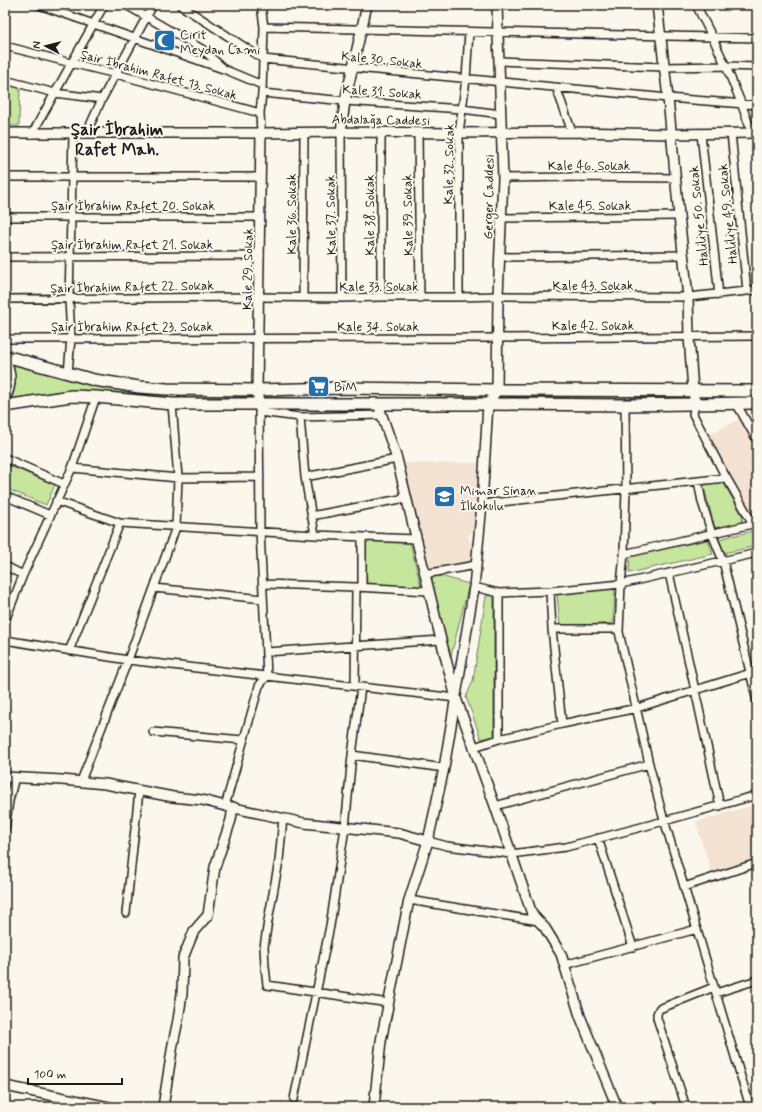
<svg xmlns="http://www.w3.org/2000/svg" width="762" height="1112" font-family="Mynerve,sans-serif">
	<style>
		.built { fill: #f4e2d2 }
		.green { fill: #c6e59d; stroke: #71805c }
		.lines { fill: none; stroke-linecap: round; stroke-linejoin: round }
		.minor-casing { stroke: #1c1c1c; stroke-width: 10 }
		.tertiary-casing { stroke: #1c1c1c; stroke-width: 12 }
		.primary-casing { stroke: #1c1c1c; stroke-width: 14 }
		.minor { stroke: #fbf7ec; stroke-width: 7 }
		.tertiary { stroke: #fbf7ec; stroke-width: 9 }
		.primary { stroke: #fbf7ec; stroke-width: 11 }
		.labels { text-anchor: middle; stroke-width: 4; stroke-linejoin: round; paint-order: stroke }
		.poi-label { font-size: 13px; fill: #1c1c1c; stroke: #fbf7ec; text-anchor: start }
		.street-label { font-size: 13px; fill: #1c1c1c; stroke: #fbf7ec }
		.district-label { font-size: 17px; font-weight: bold; fill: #1c1c1c; stroke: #fbf7ec }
	</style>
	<rect width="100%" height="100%" fill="#fbf7ec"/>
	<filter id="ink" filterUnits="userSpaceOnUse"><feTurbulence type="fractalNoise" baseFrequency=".025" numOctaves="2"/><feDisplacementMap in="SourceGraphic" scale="8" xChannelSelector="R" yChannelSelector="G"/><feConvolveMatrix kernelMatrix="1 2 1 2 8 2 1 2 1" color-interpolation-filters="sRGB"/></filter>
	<g filter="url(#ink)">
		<!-- built -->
		<path class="built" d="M741 418 757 446V511H747L707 436Z
			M404 463H478L474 530 468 536 469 541 474 544 473 563 428 570Z
			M750 806 757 830V858L711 872 696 822Z"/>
		<!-- green -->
		<path class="green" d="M5 83 20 87 19 126H5Z
			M12 362 73 381 104 386 251 394 253 397 247 399 145 398 11 400C17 386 15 377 12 362Z
			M5 464 55 485 46 505 5 488Z
			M723 482 743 517 742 523 715 528 703 484Z
			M757 530V546L724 553 719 539Z
			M708 540 713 554 629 573 630 556Z
			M365 541 410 542 421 587 367 584Z
			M437 575 469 584 450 660 431 579Z
			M611 588 615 592 613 623 560 627 557 594 562 592Z
			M494 595V736L481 739 466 697 473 681 486 596Z"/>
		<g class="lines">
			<defs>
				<path id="minor" d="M39 5 226 70 262 85
					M126 5 202 49 223 68
					M180 5 263 59 668 98 757 105
					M261 5 264 27 262 93 260 113 261 133
					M696 5C718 46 737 89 752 133
					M264 27 757 38
					M5 46 71 63 116 74 260 113
					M499 61 664 67 726 66 757 67
					M5 80 55 93 102 99
					M556 87 572 132
					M262 93 345 101 462 109 501 114
					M341 132 342 298
					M381 132V297
					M418 133 420 298
					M731 133 747 291
					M32 134 104 5
					M86 134 102 99 153 5
					M701 134 719 295
					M5 177H260
					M503 178 572 177 676 178
					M5 217H260
					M501 218 679 216
					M5 257 260 256
					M499 257 684 255
					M303 297 304 132
					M459 297V133L466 79 469 32
					M5 299 259 297 342 298 381 297H459L498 296 688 297 757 290
					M5 339 497 338 757 336
					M68 373 71 338 69 299 73 134
					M736 403 757 440
					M695 404 693 414 722 470 753 524
					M625 405 626 489 624 554 621 584 619 632 649 764 662 813 750 1107
					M259 412 300 417 382 415
					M300 417 305 477 315 535
					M5 458 64 484
					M72 468 178 478 260 477
					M305 477 397 459
					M698 481 702 502 712 534 723 561 757 701
					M5 496 50 515
					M56 501 120 523 315 535 416 539
					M482 504 726 478
					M311 516 406 498
					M624 554 757 523
					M5 566 23 575
					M669 573 695 690 720 806
					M425 574 476 565
					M263 584 356 587 428 591
					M362 587V537
					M474 587 499 593 550 591 621 584 757 553
					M154 588 263 599
					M550 591 552 629 562 724
					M5 621 23 575 72 468 96 397
					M552 629H619
					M5 640 128 660 456 698
					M69 651 120 523
					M266 652 441 640
					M355 686 356 587
					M153 732 243 740
					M499 739V593
					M474 747 499 739 562 724 637 708 757 671
					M352 755 444 768
					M81 781 128 660 176 527 178 478 172 404
					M225 806 259 686 267 676 260 531 259 404
					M495 806 649 764
					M283 818 279 861 268 921 264 947 265 966 267 985 389 1003
					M5 829 9 801 15 777
					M598 838 633 947
					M428 841 447 846 511 854 566 847 664 821 757 795
					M684 887 757 863
					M409 900 539 921
					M126 913 139 791
					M564 965 697 929
					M716 993 757 980
					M294 1099 330 926 345 828 352 755 361 687
					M686 1107 657 1018V1014L659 1009 714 987"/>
				<path id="tertiary" d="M657 5 668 98 679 216 688 297 689 337 693 390 695 404
					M341 132 345 101 367 5
					M5 133H261L341 132 459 133 572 132 671 134 757 133
					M259 404 257 390 261 133
					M378 404 397 459 441 640 456 698 495 806 532 914 545 928 561 954 580 1016 617 1107
					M5 777 62 780 105 784 173 797 202 800 225 806 304 823 399 833 428 841
					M5 1086 109 1107
					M163 1107 173 1044 178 1020 182 994 183 958 194 931 208 915 215 867 231 820 233 807
					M374 1107 381 1041 409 900 428 841 444 768 474 587 482 504 488 404 497 390 498 296 503 178 497 5"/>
				<path id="primary" d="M5 356 94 380 139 387 167 389 257 390 342 388 497 390 757 391
					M5 362C10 374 11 384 5 396
					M5 406 71 396 96 397 172 404H488L625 405 757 403"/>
			</defs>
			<!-- minor casing -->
			<use href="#minor" class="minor-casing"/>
			<!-- tertiary casing -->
			<use href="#tertiary" class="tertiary-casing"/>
			<!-- primary casing -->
			<use href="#primary" class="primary-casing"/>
			<!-- minor -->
			<use href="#minor" class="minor"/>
			<!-- tertiary -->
			<use href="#tertiary" class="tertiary"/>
			<!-- primary -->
			<use href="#primary" class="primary"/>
		</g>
	</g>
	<!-- icons -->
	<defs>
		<symbol id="mosque-square" viewBox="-11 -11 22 22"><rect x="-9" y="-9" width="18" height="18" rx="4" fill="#1f6fb2" stroke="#fbf7ec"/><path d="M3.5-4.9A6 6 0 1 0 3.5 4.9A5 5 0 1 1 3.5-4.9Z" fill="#fff"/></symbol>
		<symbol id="supermarket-square" viewBox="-11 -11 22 22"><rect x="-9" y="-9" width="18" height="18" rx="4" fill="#1f6fb2" stroke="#fbf7ec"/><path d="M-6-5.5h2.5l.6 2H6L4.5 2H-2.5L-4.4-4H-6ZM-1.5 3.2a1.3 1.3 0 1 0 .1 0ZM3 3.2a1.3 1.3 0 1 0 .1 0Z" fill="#fff"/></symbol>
		<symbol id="school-square" viewBox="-11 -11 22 22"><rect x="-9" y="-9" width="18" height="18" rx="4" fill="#1f6fb2" stroke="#fbf7ec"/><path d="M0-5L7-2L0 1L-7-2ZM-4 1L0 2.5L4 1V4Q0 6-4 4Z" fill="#fff"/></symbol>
	</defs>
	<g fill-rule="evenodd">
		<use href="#mosque-square" x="152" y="28" width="25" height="25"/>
		<use href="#supermarket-square" x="306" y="374" width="25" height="25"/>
		<use href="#school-square" x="432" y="484" width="25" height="25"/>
	</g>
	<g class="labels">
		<!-- poi labels -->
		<g class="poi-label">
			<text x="180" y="39">Cirit<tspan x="180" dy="15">Meydan Cami</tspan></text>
			<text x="334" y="391">BiM</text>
			<text x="460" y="495">Mimar Sinan<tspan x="460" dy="15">İlkokulu</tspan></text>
		</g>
		<!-- street labels -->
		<g class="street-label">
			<text transform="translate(382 59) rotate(6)" y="5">Kale 30. Sokak</text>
			<text transform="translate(159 74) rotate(15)" y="5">Şair İbrahim Rafet 13. Sokak</text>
			<text transform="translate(382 91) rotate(4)" y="5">Kale 31. Sokak</text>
			<text transform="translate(381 119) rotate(1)" y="5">Abdalağa Caddesi</text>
			<text transform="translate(448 164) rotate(-89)" y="5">Kale 32. Sokak</text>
			<text x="589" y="170">Kale 46. Sokak</text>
			<text transform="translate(488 197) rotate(-89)" y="5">Gerger Caddesi</text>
			<text x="133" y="210">Şair İbrahim Rafet 20. Sokak</text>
			<text x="590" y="210">Kale 45. Sokak</text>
			<text transform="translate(291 214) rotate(-90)" y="5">Kale 36. Sokak</text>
			<text transform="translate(727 214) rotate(-96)" y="5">Haliliye 49. Sokak</text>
			<text transform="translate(330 215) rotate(-91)" y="5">Kale 37. Sokak</text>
			<text transform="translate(369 215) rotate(-90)" y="5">Kale 38. Sokak</text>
			<text transform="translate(407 215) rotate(-91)" y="5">Kale 39. Sokak</text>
			<text transform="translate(698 216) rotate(-96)" y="5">Haliliye 50. Sokak</text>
			<text x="132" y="249">Şair İbrahim Rafet 21. Sokak</text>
			<text transform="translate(247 269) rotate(-89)" y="5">Kale 29. Sokak</text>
			<text x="593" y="290">Kale 43. Sokak</text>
			<text transform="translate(132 286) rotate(-1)" y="5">Şair İbrahim Rafet 22. Sokak</text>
			<text x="379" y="291">Kale 33. Sokak</text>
			<text x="593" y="330">Kale 42. Sokak</text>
			<text x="132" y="331">Şair İbrahim Rafet 23. Sokak</text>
			<text x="378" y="331">Kale 34. Sokak</text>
		</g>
		<!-- district labels -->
		<g class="district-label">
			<text x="117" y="135">Şair İbrahim<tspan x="117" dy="20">Rafet Mah.</tspan></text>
		</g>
	</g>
	<!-- margin -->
	<rect width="762" height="1112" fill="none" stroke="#fbf7ec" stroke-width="20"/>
	<rect x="10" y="10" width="742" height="1092" fill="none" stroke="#1c1c1c" stroke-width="1.5" filter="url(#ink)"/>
	<!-- north arrow -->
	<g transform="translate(46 46) rotate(277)" stroke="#fbf7ec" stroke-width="3" paint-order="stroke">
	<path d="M0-3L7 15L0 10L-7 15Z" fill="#1c1c1c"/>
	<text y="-6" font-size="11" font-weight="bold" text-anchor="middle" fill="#1c1c1c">N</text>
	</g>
	<!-- scale -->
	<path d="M28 1078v6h94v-6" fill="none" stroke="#1c1c1c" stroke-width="2"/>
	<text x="34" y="1078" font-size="12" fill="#1c1c1c" stroke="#fbf7ec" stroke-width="3" paint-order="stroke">100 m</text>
</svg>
